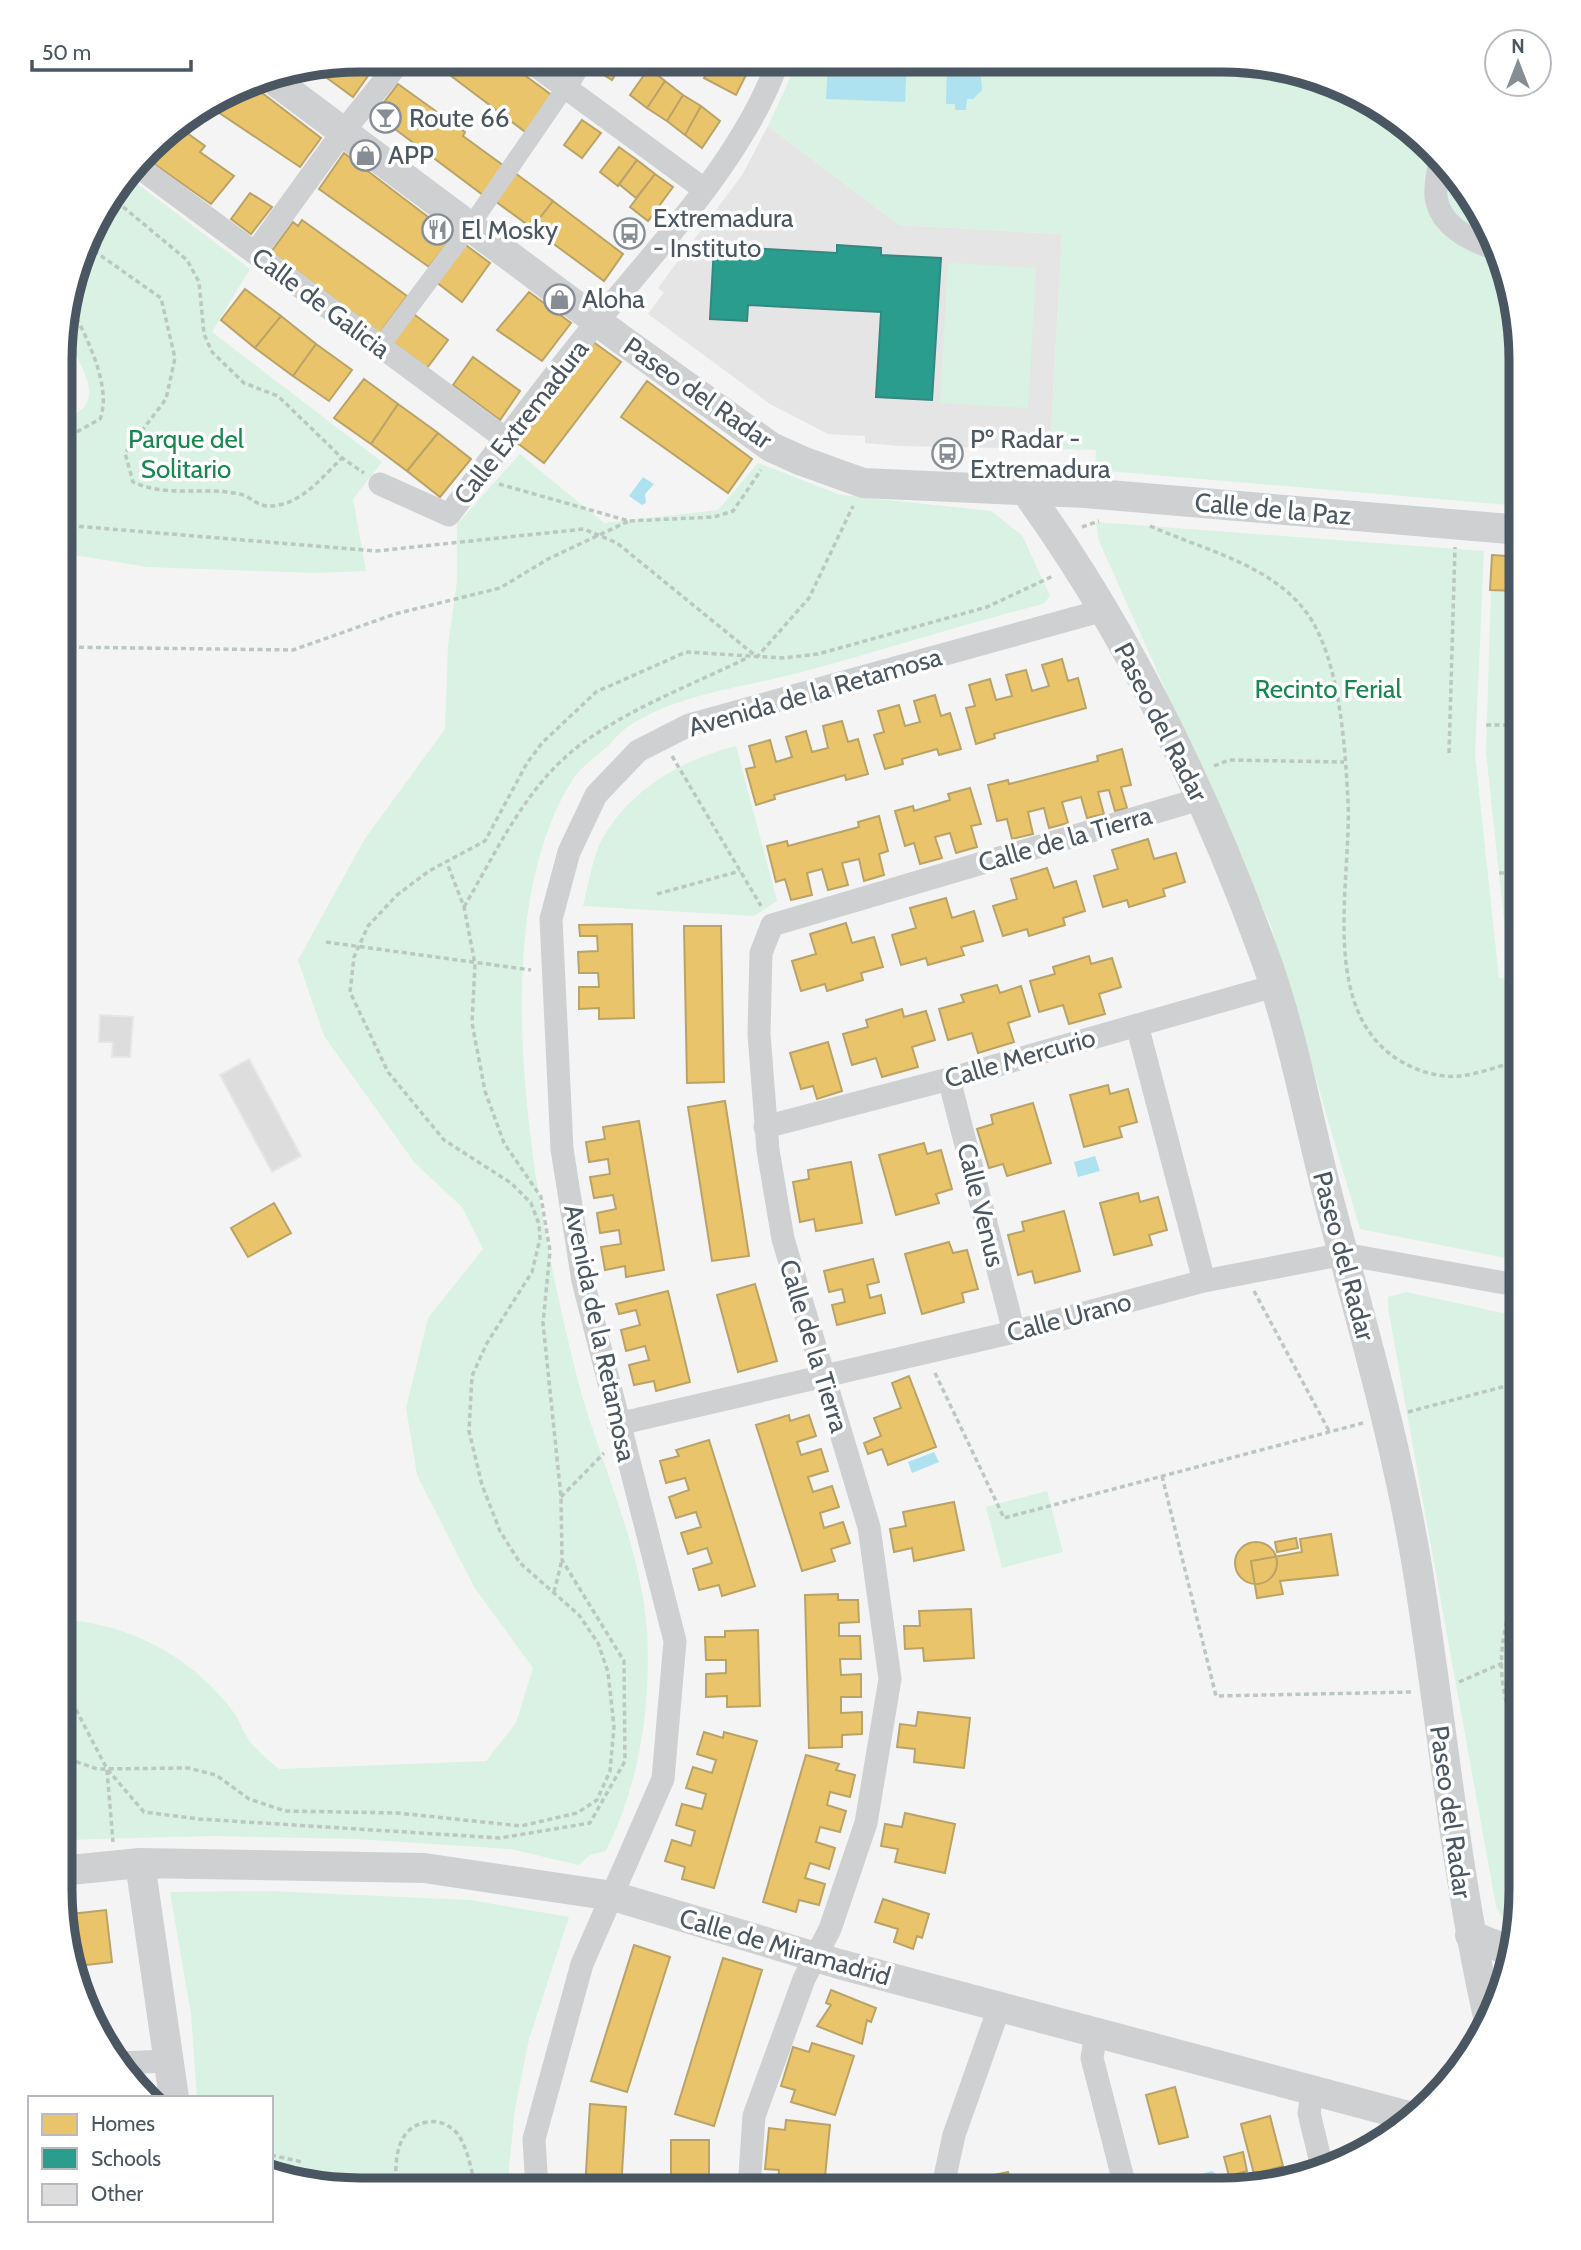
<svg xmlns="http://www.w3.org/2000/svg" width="1581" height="2250" font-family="Cabin,sans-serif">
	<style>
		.education { fill: #e6e5e6 }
		.green { fill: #d9f2e3 }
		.water { fill: #aee2f0 }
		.homes { fill: #e9c46a; stroke: #b9a367; stroke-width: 2 }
		.schools { fill: #2a9d8f; stroke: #348881; stroke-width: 2 }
		.building { fill: #ddddde; stroke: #e5e6e7; stroke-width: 2 }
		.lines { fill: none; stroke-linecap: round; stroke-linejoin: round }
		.path { stroke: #bcc7c4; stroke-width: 3.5; stroke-dasharray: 5 3.5; stroke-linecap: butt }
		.pedestrian { stroke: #ced0d2; stroke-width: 18 }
		.minor { stroke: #ced0d2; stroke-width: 23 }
		.tertiary { stroke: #ced0d2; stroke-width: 30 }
		.labels { text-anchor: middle; stroke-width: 7; stroke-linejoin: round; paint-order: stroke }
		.poi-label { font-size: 26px; fill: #4a5661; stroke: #fff; text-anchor: start }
		.street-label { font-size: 26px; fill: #4a5661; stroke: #fff }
		.park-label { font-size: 26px; fill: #17864f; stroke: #fff }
		.rim { fill: none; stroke: #4a5661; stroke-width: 9 }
	</style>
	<rect width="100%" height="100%" fill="#f4f4f4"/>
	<!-- education -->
	<path class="education" d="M768 126 899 225 1062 234 1050 449 901 446 865 443V436L828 434 770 404 648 314 664 292 658 288 742 175Z"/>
	<!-- green -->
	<path class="green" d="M798 61 1261 62 1336 82 1404 121 1491 227 1521 359V506L1095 470 1096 450 1050 449 1062 234 899 225 768 126Z
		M127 176 250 269 212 332 382 462 353 499 366 571 314 573 147 567 62 553V420C68 417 77 414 82 409 106 387 63 345 62 320L99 210Z
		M948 263 1036 268 1028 408 940 403Z
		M520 454 604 523 718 510 758 463 841 495 991 511 1022 535 1050 596 1043 604C964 624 887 649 809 670 750 687 685 691 632 724 623 729 615 738 608 746 597 756 581 767 573 779 478 927 537 1219 578 1381 600 1464 641 1544 647 1631 651 1707 640 1782 606 1851L590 1855 579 1865 510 1849 356 1839 212 1836 60 1840V1619C129 1624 190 1655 232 1710 240 1720 243 1733 251 1743 259 1752 270 1761 279 1769L486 1761 516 1723 533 1668 474 1587 417 1475 406 1408 428 1318 483 1249 462 1207 414 1162 324 1036 298 960 364 840 445 729 448 646 457 581V524Z
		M1096 522 1484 551 1475 754 1499 978 1521 979V1261L1360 1229 1271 926 1099 541Z
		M1492 555 1521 557V977L1510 976 1486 753Z
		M736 746 777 901 754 916 583 906C589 883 593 853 605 834 634 787 684 759 736 746Z
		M1406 1292 1521 1317V1911L1519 1921 1515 1923 1502 1918 1496 1906 1388 1308V1297Z
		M1047 1491 1063 1552 1002 1568 986 1507Z
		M268 1891 470 1900 569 1917 529 2039 515 2109 507 2189 321 2188 271 2169V2098H197L191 2014 170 1892Z"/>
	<!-- water -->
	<path class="water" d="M828 61H907L905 102 826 99Z
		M947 62 967 63 968 67 981 77 982 90 973 99H967L966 110H955V104H946Z
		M643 477 654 484 645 494 646 503 642 505 629 496Z
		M1095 1156 1100 1171 1078 1177 1074 1162Z
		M934 1452 939 1462 912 1473 908 1462Z
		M1212 2171 1216 2174 1215 2181 1188 2189 1185 2178Z"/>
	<!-- homes -->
	<path class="homes" d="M367 60 375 66 353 97 312 67Z
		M430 60H504L553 96 528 134Z
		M596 60H624L612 80 591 67Z
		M714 61H727L748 71 736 95 704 78Z
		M727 61H753L748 71Z
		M649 68 665 81 647 108 630 95Z
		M665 81 683 95 667 121 647 108Z
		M249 83 321 138 300 167 209 106Z
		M398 84 465 132 463 136 504 166 483 195 375 114Z
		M683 95 701 106 685 135 667 121Z
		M701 106 720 121 702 148 685 135Z
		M582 120 601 133 582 158 564 145Z
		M176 125 205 146 200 152 234 176 211 204 143 156 162 134Z
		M619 147 637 160 618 186 600 172Z
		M344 153 453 236 429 267 319 189Z
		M637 160 655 174 636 198 619 184Z
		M515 173 553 201 532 228 495 201Z
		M655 174 673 187 648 221 630 207Z
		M250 193 272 207 251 234 231 219Z
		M553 201 623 254 604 281 532 228Z
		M302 220 407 296 380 333 271 252 293 222 298 226Z
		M463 243 490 263 462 302 435 281Z
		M245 289 281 316 255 348 221 320Z
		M529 292 571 323 542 361 497 330Z
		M411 312 448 340 427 368 390 340Z
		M281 316 316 344 293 376 255 348Z
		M592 341 621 362 544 463 516 442Z
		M316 344 352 370 329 401 293 376Z
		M473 357 520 391 500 420 453 385Z
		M364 379 398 404 371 444 334 418Z
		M647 381 752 459 728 493 621 417Z
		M398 404 438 433 407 471 371 444Z
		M438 433 471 459 440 497 407 471Z
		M1492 555 1521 557 1519 591 1490 590Z
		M1062 659 1068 681 1078 678 1086 708 994 734 995 738 976 744 966 708 975 706 969 685 990 679 996 700 1012 696 1006 675 1026 670 1032 691 1049 686 1042 665Z
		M935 695 941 716 950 713 961 749 939 755 937 749 902 759 903 764 885 769 874 735 884 732 878 711 899 705 905 726 920 722 914 701Z
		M842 721 848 742 858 739 868 774 846 780 845 775 774 795 775 799 756 805 746 769 755 767 749 746 770 740 776 762 792 757 786 737 806 731 812 752 828 748 823 726Z
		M1122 749 1131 785 1121 787 1127 808 1115 811 1109 790 1098 792 1104 814 1087 818 1081 797 1062 802 1068 823 1049 828 1044 808 1028 812 1033 834 1012 839 1007 819 997 821 988 785 1008 780 1009 784 1098 761 1097 756Z
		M970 788 981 824 971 826 977 847 956 853 950 833 935 837 942 858 920 864 914 843 905 846 895 811 913 806 914 811 950 800 948 794Z
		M879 816 888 851 879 854 884 875 864 881 859 859 842 863 848 885 828 890 822 869 807 873 812 895 791 900 785 879 776 882 767 846 787 841 788 846 859 827 858 822Z
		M1148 839 1154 859 1176 853 1185 882 1163 889 1165 896 1129 907 1127 900 1103 907 1094 876 1118 869 1112 850Z
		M1047 868 1054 888 1076 881 1085 911 1063 918 1065 925 1029 936 1027 929 1003 936 993 906 1017 899 1011 879Z
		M946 898 952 918 974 911 983 941 961 947 964 955 928 965 926 958 901 965 892 935 916 928 910 908Z
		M846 923 852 943 874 937 883 967 861 973 863 980 827 991 825 984 801 991 792 961 816 954 810 934Z
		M632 924 634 1018 599 1019V1008L579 1009V987H599L598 973H579L578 952 598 951 597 936H580L579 925Z
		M684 926H721L724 1082 687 1083Z
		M1089 956 1091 964 1112 958 1121 987 1099 994 1105 1014 1069 1024 1063 1005 1039 1012 1030 981 1055 974 1053 967Z
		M997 985 1000 993 1021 986 1030 1016 1008 1023 1014 1042 978 1053 972 1033 948 1040 939 1009 964 1002 961 995Z
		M902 1009 904 1017 926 1011 935 1040 912 1047 918 1067 882 1077 876 1058 852 1065 843 1034 868 1027 866 1020Z
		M828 1042 842 1091 817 1099 813 1086 801 1089 790 1053Z
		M1108 1085 1110 1094 1128 1089 1137 1122 1119 1127 1122 1137 1084 1147 1070 1095Z
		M725 1101 749 1256 712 1261 688 1107Z
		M1033 1103 1051 1163 1007 1176 1003 1164 989 1168 977 1129 993 1124 991 1115Z
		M639 1121 664 1270 626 1277 625 1266 605 1270 601 1247 621 1244 619 1230 600 1233 597 1213 616 1209 613 1195 594 1198 590 1177 610 1174 608 1159 589 1162 586 1142 605 1139 603 1127Z
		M924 1143 927 1154 941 1150 952 1189 936 1194 939 1203 896 1215 879 1155Z
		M851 1162 862 1223 816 1231 814 1219 800 1222 793 1182 809 1179 808 1170Z
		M1138 1193 1140 1202 1158 1197 1167 1230 1149 1235 1152 1245 1114 1255 1100 1203Z
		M274 1203 291 1233 248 1257 231 1228Z
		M1064 1211 1080 1271 1035 1283 1032 1271 1018 1275 1008 1235 1024 1231 1022 1222Z
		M949 1242 953 1253 967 1250 978 1289 962 1293 964 1302 922 1314 905 1254Z
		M873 1259 879 1282 867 1285 870 1298 881 1295 885 1313 837 1325 832 1305 845 1302 842 1289 829 1292 824 1271Z
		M755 1284 777 1361 738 1372 717 1295Z
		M668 1291 690 1382 656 1391 654 1381 634 1385 629 1365 649 1360 645 1346 626 1351 621 1330 640 1325 636 1310 619 1314 616 1304Z
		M909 1376 936 1447 888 1465 882 1449 868 1454 864 1443 881 1436 874 1418 901 1408 892 1383Z
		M789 1415 790 1421 809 1415 816 1436 797 1442 801 1455 821 1449 828 1471 808 1477 813 1492 832 1486 839 1507 820 1513 824 1528 843 1522 850 1543 831 1549 835 1561 802 1571 756 1425Z
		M709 1440 755 1586 722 1596 719 1585 699 1590 693 1569 712 1563 707 1548 688 1554 681 1533 701 1527 696 1512 676 1518 669 1497 689 1490 685 1478 666 1483 660 1461 679 1456 676 1450Z
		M954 1502 964 1550 914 1561 912 1548 894 1552 890 1529 906 1526 903 1512Z
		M1331 1534 1338 1575 1280 1581 1283 1594 1257 1598 1251 1561 1302 1552 1300 1539Z
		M1296 1538 1298 1548 1277 1552 1275 1542Z
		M1235 1563a21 21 0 1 1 42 0a21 21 0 1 1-42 0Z
		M838 1594V1600H858L859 1622 839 1623V1636H860L861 1659H840L841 1675 861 1674V1697H841V1713L862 1712V1734L842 1735V1747L809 1748 805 1595Z
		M971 1609 974 1658 924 1661 923 1648 905 1649 904 1626H920L919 1611Z
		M758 1630 760 1706 727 1707V1696L706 1697V1674L726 1673V1660H706L705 1637H725V1631Z
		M918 1712 970 1718 964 1768 914 1762 915 1749 897 1747 900 1724 916 1726Z
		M704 1732 723 1738 724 1732 757 1741 714 1888 682 1879 685 1867 665 1861 672 1840 691 1846 695 1831 676 1825 682 1804 702 1809 706 1794 686 1788 693 1767 712 1773 716 1760 697 1754Z
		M806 1755 839 1764 836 1770 855 1775 850 1797 830 1792 827 1805 846 1811 840 1832 820 1827 816 1842 835 1848 829 1869 810 1863 805 1878 825 1884 819 1905 799 1900 796 1912 763 1902Z
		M905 1813 955 1824 945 1873 895 1862 898 1849 881 1846 885 1824 902 1827Z
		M883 1899 929 1914 922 1938 917 1936 913 1949 894 1942 898 1929 875 1922Z
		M106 1910 112 1962 78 1966 71 1914Z
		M634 1945 670 1957 627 2092 591 2081Z
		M723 1958 762 1970 714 2126 675 2114Z
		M831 1990 876 2008 871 2022 867 2020 862 2044 817 2026 831 2005 826 2003Z
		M812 2043 854 2056 835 2115 791 2102 795 2090 781 2086 793 2047 809 2052Z
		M1175 2087 1188 2137 1159 2144 1146 2095Z
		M590 2104 626 2107 621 2189H585Z
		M1270 2116 1283 2166 1254 2174 1241 2124Z
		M786 2120 830 2125 824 2187 778 2182 779 2170 765 2169 769 2128 785 2130Z
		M671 2140H709V2189H671Z
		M1243 2152 1247 2171 1229 2176 1224 2157Z
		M1008 2172 1012 2190H982L980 2178Z"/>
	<!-- schools -->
	<path class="schools" d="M837 245 881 248V255L941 258 932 400 876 397 881 312 748 305 747 321 710 319 714 246 837 253Z"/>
	<!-- building -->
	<path class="building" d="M100 1015 133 1017 130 1057H112L113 1042H99Z
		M249 1059 301 1156 272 1172 220 1075Z"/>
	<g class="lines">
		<!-- path -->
		<path class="path" d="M110 196 187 260 199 282 204 334 212 352 244 383 278 396 342 458 364 473
			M87 246 161 298 175 358 166 399 125 453 133 482C167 498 204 486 239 494 255 497 256 510 279 505 305 500 324 475 342 458
			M62 440 100 419C113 386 84 332 68 301
			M499 484 629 521 714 517 733 511 761 470
			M62 525 376 551 584 529 617 543 757 657 809 598 853 506
			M1150 526C1204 550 1274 565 1309 616 1340 663 1345 745 1348 801 1352 881 1316 1015 1404 1063 1420 1072 1441 1078 1460 1076 1479 1074 1502 1065 1521 1060
			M1082 527 1099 521
			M62 647 293 650 395 614 500 588 548 559 629 521
			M1486 725H1521
			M1449 753 1455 547
			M672 756 761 906
			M1214 766 1229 760 1344 762
			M1499 873H1521
			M657 894 740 871
			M464 907C495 854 523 793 570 753 619 712 692 685 749 657
			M326 942 531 970
			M1254 1291 1329 1431
			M935 1373 1004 1518 1363 1423
			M1408 1412 1521 1382
			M1162 1476 1216 1696 1411 1692
			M561 1497 604 1453
			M554 1592 562 1560
			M1459 1682 1521 1655
			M60 1690 72 1702 107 1769 144 1812 199 1819 500 1838 590 1823 625 1761 624 1661 562 1560 561 1497 543 1323 550 1251 541 1197 504 1143 485 1091 472 1023 475 964 464 907 447 863
			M1521 1742C1493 1684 1497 1637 1521 1577
			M60 1756 97 1769 188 1768 216 1775 249 1799 285 1811 398 1813 521 1826 577 1813 597 1800 610 1771 614 1727 608 1672 598 1643 579 1615 520 1563 500 1531 482 1485 469 1431 472 1376 487 1343 532 1272 540 1239 539 1224 531 1203 511 1183 444 1140 388 1072 350 992 354 957 368 926 397 895 429 871 485 841 527 763 542 743 596 692 686 652 783 658 818 654 987 607 1053 576
			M107 1770 113 1842
			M271 2155 302 2162
			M396 2188C395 2162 395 2127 427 2122 438 2120 448 2124 456 2132 468 2146 471 2171 476 2188"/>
		<!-- pedestrian -->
		<path class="pedestrian" d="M380 347 471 225 565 88"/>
		<!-- minor -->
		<path class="minor" d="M528 60 705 190
			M565 88 582 60
			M1439 164C1438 174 1435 187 1436 197 1440 226 1471 241 1496 249
			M136 165 507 440
			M255 253 342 133 401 60
			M380 484 449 515C498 449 548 381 601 317 663 242 746 153 778 61
			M1137 1025 1204 1281
			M949 1079 1014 1332
			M765 1127 949 1079 1274 986
			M618 1424 1014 1332 1204 1281 1344 1254 1521 1286
			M1096 2033 1092 2058 1126 2190
			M117 2063 170 2061
			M1313 2089 1309 2113 1322 2167
			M537 2189 534 2139 582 1964 663 1779 675 1641 583 1281 562 1149 551 919 569 852 596 795 638 751 689 725 1104 610
			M749 2189 754 2116 804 1979 830 1929 866 1823 890 1679 869 1527 783 1239 768 1150 759 1034 761 953 772 925 1200 799
			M942 2190 954 2135 999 2008"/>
		<!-- tertiary -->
		<path class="tertiary" d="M267 75 618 337 771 447 802 461 863 483 1085 493 1521 530
			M1024 489C1127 630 1205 793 1265 957 1294 1037 1309 1126 1331 1208 1363 1329 1398 1448 1418 1572 1442 1722 1455 1872 1489 2021
			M140 1863 174 2098
			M60 1871 140 1863 424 1868 613 1896 839 1964 1416 2118
			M1470 1935 1500 1947 1513 1948"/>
	</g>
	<!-- icons -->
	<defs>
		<symbol id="bar-ring" viewBox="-11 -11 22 22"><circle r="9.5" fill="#fff" stroke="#868d94" stroke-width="1.5"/><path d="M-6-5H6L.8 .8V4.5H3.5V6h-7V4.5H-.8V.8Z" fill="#868d94"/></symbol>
		<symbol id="shop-ring" viewBox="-11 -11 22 22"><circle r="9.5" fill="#fff" stroke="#868d94" stroke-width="1.5"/><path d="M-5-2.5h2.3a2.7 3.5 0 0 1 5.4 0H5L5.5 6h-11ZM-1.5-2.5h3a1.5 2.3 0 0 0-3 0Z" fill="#868d94"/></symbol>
		<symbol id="restaurant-ring" viewBox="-11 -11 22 22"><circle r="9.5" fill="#fff" stroke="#868d94" stroke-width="1.5"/><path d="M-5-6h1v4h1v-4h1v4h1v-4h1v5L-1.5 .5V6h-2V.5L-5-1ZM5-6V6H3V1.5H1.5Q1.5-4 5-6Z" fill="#868d94"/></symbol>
		<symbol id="bus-ring" viewBox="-11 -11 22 22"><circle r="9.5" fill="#fff" stroke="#868d94" stroke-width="1.5"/><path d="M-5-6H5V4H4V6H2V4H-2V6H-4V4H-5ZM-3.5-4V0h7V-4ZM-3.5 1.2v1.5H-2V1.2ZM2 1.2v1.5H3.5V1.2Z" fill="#868d94"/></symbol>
	</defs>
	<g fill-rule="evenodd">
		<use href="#bar-ring" x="368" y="100" width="35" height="35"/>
		<use href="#shop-ring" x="348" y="138" width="35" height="35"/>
		<use href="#restaurant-ring" x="420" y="212" width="35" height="35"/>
		<use href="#bus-ring" x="612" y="216" width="35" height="35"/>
		<use href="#shop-ring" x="542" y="282" width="35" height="35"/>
		<use href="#bus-ring" x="930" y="436" width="35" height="35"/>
	</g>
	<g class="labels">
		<!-- poi labels -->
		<g class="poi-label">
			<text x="409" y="127">Route 66</text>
			<text x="388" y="164">APP</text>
			<text x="653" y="227">Extremadura<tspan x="653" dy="30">- Instituto</tspan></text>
			<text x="461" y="239">El Mosky</text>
			<text x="582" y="308">Aloha</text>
			<text x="970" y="448">Pº Radar -<tspan x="970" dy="30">Extremadura</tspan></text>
		</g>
		<!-- street labels -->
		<g class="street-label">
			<text transform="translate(321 303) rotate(37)" y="9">Calle de Galicia</text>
			<text transform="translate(698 393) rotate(35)" y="9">Paseo del Radar</text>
			<text transform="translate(521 422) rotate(-52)" y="9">Calle Extremadura</text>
			<text transform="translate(1273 509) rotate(5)" y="9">Calle de la Paz</text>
			<text transform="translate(815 692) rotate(-16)" y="9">Avenida de la Retamosa</text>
			<text transform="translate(1161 722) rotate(63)" y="9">Paseo del Radar</text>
			<text transform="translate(1065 839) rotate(-16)" y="9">Calle de la Tierra</text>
			<text transform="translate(1020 1058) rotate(-16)" y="9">Calle Mercurio</text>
			<text transform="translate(981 1205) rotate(76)" y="9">Calle Venus</text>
			<text transform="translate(1344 1256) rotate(75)" y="9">Paseo del Radar</text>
			<text transform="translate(1069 1317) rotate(-15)" y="9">Calle Urano</text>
			<text transform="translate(600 1333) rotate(78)" y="9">Avenida de la Retamosa</text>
			<text transform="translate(814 1346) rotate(73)" y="9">Calle de la Tierra</text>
			<text transform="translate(1451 1812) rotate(82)" y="9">Paseo del Radar</text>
			<text transform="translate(785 1947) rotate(16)" y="9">Calle de Miramadrid</text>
		</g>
		<!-- park labels -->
		<g class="park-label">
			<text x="186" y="448">Parque del<tspan x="186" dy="30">Solitario</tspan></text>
			<text x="1328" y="698">Recinto Ferial</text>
		</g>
	</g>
	<!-- crop -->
	<path d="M0 0H1581V2250H0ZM360 72H1221A288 288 0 0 1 1509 360V1890A288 288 0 0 1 1221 2178H360A288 288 0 0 1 72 1890V360A288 288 0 0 1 360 72Z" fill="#fff" fill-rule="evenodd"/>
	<path class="rim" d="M360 72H1221A288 288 0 0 1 1509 360V1890A288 288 0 0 1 1221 2178H360A288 288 0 0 1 72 1890V360A288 288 0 0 1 360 72Z"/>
	<!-- legend -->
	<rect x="28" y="2096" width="245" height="126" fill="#ffffff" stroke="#b7bbc0" stroke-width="2"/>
	<rect x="42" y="2114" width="35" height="21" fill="#e9c46a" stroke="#b7bbc0" stroke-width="2"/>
	<text x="91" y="2131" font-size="21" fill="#4a5661">Homes</text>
	<rect x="42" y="2148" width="35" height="21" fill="#2a9d8f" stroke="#b7bbc0" stroke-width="2"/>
	<text x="91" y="2166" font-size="21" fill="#4a5661">Schools</text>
	<rect x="42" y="2184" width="35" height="21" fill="#ddddde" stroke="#b7bbc0" stroke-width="2"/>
	<text x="91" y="2201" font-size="21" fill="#4a5661">Other</text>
	<!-- north arrow -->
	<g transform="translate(1518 63)"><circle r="33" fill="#ffffff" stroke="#b7bbc0" stroke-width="2"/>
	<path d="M0-5L12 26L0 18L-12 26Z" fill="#868d94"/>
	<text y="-10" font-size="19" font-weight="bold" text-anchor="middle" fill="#4a5661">N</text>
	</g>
	<!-- scale -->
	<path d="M32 60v10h159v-10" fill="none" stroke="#4a5661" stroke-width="3.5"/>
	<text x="42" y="60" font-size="21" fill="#4a5661" stroke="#ffffff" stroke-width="5" paint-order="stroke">50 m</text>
</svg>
